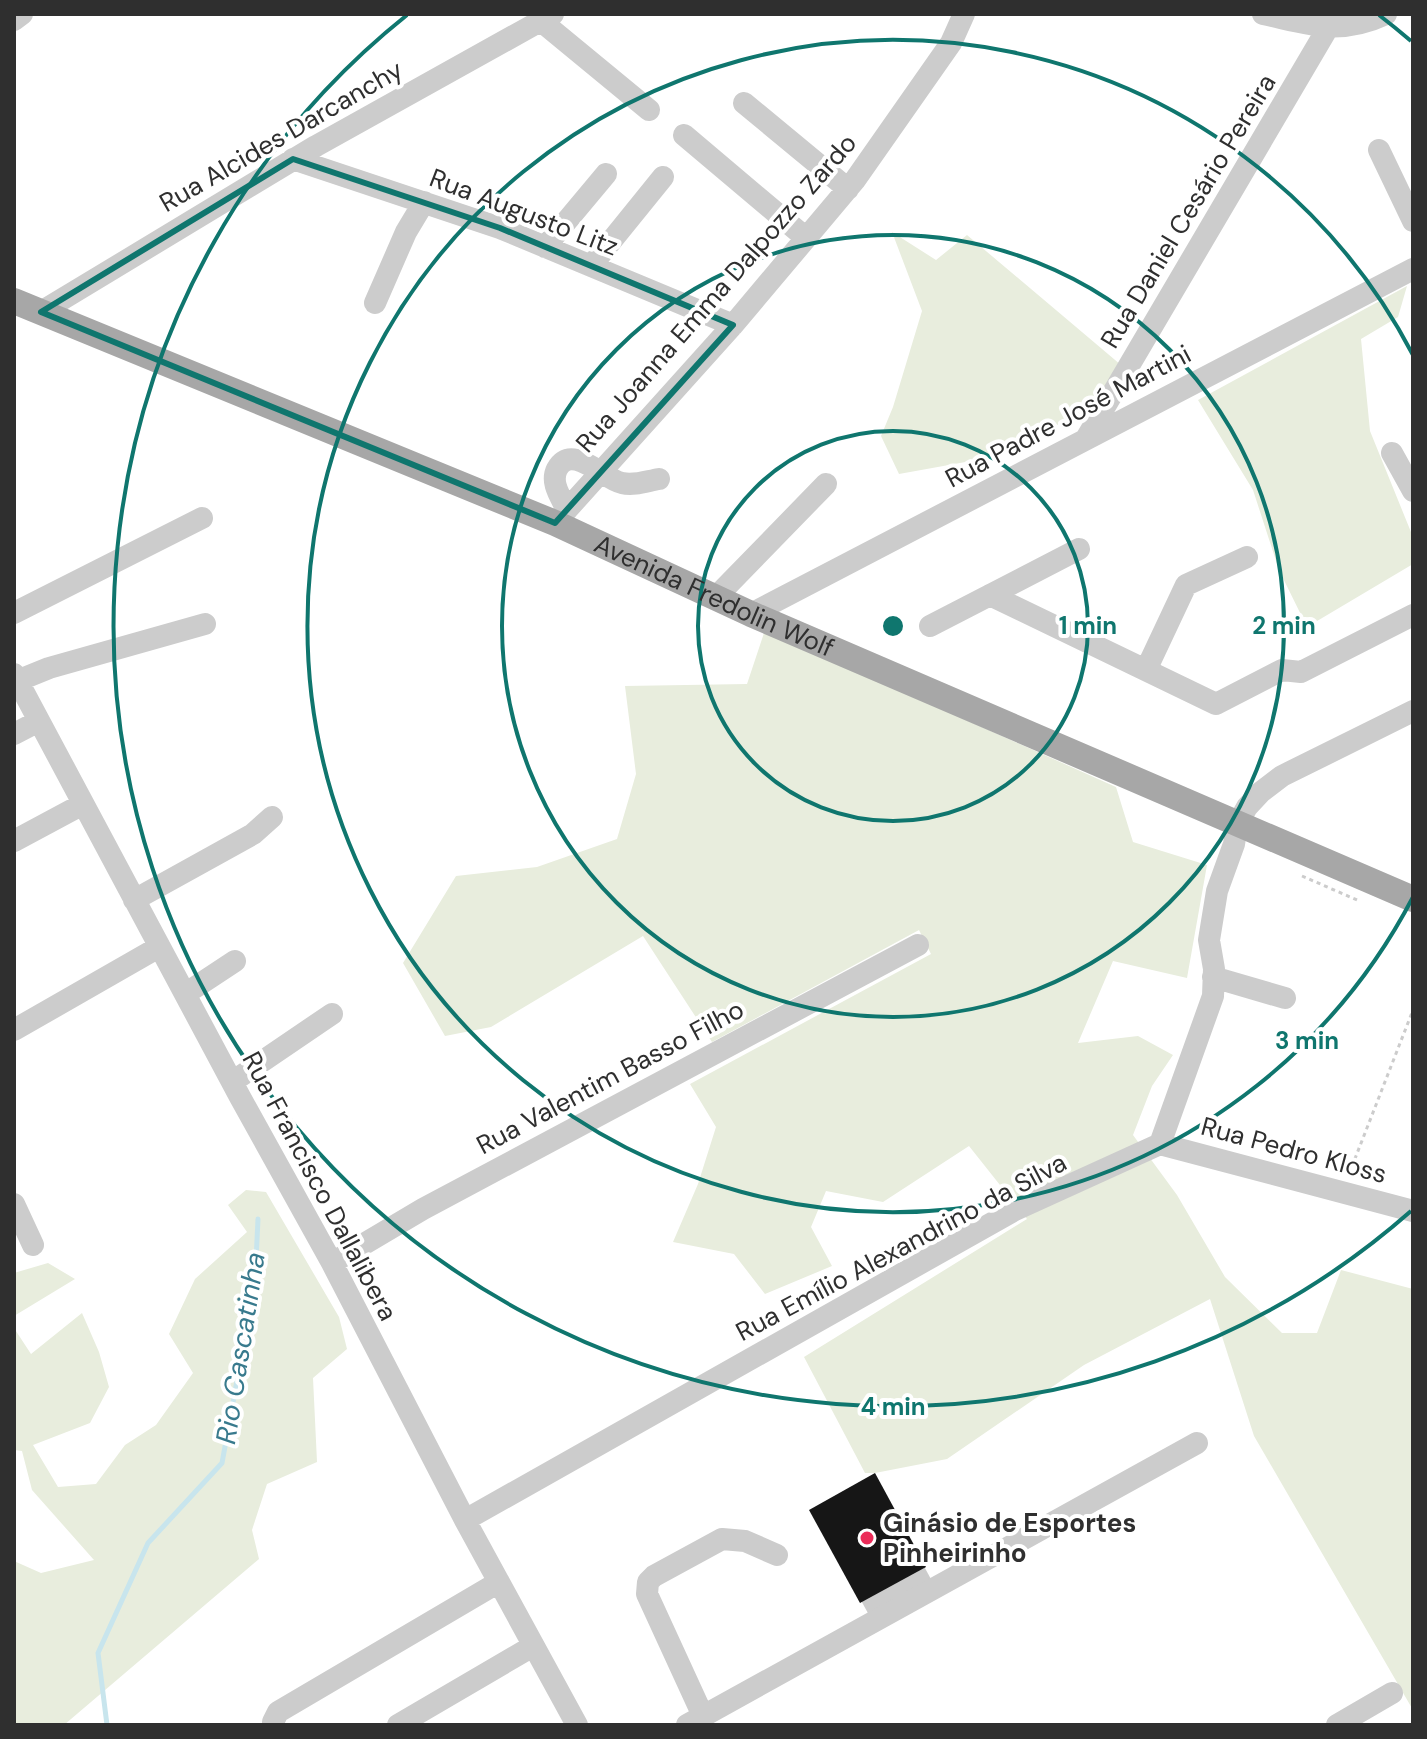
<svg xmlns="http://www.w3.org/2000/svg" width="1427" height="1739" font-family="'DM Sans',sans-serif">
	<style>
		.green { fill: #e8eddd }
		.shadow { fill: #0003 }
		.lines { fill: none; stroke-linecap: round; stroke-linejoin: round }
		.stream { stroke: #c8e5ed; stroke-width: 5 }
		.building { fill: #161616 }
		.path { stroke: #ccc; stroke-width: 3; stroke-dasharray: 4 4; stroke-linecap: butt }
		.minor { stroke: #ccc; stroke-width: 22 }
		.major { stroke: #a7a7a7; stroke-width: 26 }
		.marked { fill: none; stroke: #0f766e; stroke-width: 6; stroke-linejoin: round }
		.ring { fill: none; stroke: #0f766e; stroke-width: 4 }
		.poi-dot { fill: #eb2c59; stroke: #fff; stroke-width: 3 }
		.labels { text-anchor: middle; stroke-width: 8; stroke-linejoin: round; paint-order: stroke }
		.street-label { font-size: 26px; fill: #2f2f2f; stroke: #fff }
		.poi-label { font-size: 26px; font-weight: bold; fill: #2f2f2f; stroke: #fff; text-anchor: start }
		.water-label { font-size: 28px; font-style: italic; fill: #387a8d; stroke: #fff }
		.centre { fill: #0f766e; stroke: #fff; stroke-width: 4 }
		.ring-label { font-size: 24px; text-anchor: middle; font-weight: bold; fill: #0f766e; stroke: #fff; stroke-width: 8; stroke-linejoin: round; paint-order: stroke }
	</style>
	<rect width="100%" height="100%" fill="#fff"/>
	<!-- green -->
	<path class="green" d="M892 232 936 260 967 235 1121 365 1088 412 971 461 899 474 881 436 893 407 922 311Z
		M1407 286 1398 317 1361 339 1370 431 1413 537V564L1307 627 1279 570 1253 490 1198 400Z
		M765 630 1116 787 1133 842 1207 865 1187 978 1113 961 1078 1043 1138 1036 1173 1055 1152 1086 1133 1135 1177 1195 1225 1277 1282 1333H1317L1341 1270 1413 1289V1710L1254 1436 1210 1299 1084 1365 947 1459 875 1473H865L804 1357 1027 1219 969 1146 883 1202 826 1191 811 1227 832 1266 765 1294 734 1254 673 1242 698 1184 716 1127 690 1084 931 954 919 930 712 1042 643 936 491 1027 445 1036 403 963 456 876 537 867 617 839 636 774 625 686 747 684Z
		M246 1190 266 1192 339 1317 347 1349 313 1378 317 1462 267 1484 252 1530 259 1559 64 1725H14V1561L41 1573 94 1560 32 1490 22 1451 14 1450V1328L31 1354 82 1313 99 1352 109 1387 90 1423 33 1445 58 1487 96 1484 125 1445 156 1425 193 1373 169 1334 195 1279 247 1232 228 1205Z
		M48 1263 75 1279 14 1316V1273Z"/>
	<!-- shadow -->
	<path class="shadow" d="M875 1476 932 1581 869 1615 811 1510Z"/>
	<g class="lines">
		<!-- stream -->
		<path class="stream" d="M107 1725 98 1653 148 1543 222 1463 255 1282 258 1219"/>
	</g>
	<!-- building -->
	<path class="building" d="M875 1473 926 1567 860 1603 809 1510Z"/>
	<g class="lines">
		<!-- path -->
		<path class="path" d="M1302 876 1357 900
			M1349 1174 1413 1010"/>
		<!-- minor -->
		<path class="minor" d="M1263 14C1310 24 1339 36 1386 14
			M14 20 22 14
			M541 21 649 110
			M744 103 848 189
			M684 135 806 238
			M1379 150 1413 221
			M293 159 500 228 733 325
			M545 247 606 174
			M591 266 663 177
			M375 303 406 232 424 202
			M41 312 316 146 553 14
			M1087 437 1336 14
			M1392 453 1413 491
			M567 510C561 497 550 483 557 469 572 442 603 479 622 483 634 486 647 481 659 479
			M555 523 733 325 855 180 951 43 964 14
			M990 595 1216 704 1282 670 1301 672 1413 615
			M715 598 826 484
			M14 613 202 518
			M751 614 1413 269
			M930 626 1079 549
			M1146 670 1186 585 1247 557
			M14 674 240 1097 332 1263 465 1520 577 1725
			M17 681 49 668 205 624
			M14 734 39 721
			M14 841 83 804
			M134 900 253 834 272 817
			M1213 977 1285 998
			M185 994 235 961
			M14 1030 159 947
			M232 1082 332 1014
			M1160 1144 1413 1211
			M14 1204 33 1245
			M332 1263 423 1209 918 945
			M465 1520 1015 1210 1160 1144 1213 996 1214 969 1209 940 1217 891 1234 844 1237 825 1247 807 1261 792 1282 776 1413 711
			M703 1716 647 1594 648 1582 654 1576 722 1539 745 1541 777 1555
			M273 1722 278 1712 499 1582
			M398 1725 533 1646
			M687 1725 1197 1443
			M1337 1725 1392 1693"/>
		<!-- major -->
		<path class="major" id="s1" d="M14 301 555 523 751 614 1413 899"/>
	</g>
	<!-- marked area -->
	<path class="marked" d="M293 159 500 228 733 325 555 523 41 312Z"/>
	<!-- distance rings -->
	<g class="ring">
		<circle cx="893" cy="626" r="195"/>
		<circle cx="893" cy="626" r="391"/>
		<path d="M1413 897A586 586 0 1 1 1413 355"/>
		<path d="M1411 1211A781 781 0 1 1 407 15M1379 15A781 781 0 0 1 1411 41"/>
	</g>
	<!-- markers -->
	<circle class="poi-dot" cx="867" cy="1538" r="8"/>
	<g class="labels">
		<!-- street labels -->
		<g class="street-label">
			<text transform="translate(281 136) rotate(-30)" y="9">Rua Alcides Darcanchy</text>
			<text transform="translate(1188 211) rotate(-59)" y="9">Rua Daniel Cesário Pereira</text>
			<text transform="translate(524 212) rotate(21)" y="9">Rua Augusto Litz</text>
			<text transform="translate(716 293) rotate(-49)" y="9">Rua Joanna Emma Dalpozzo Zardo</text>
			<text transform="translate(1068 416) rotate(-28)" y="9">Rua Padre José Martini</text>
			<text dy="9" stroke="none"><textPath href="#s1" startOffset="760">Avenida Fredolin Wolf</textPath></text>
			<text transform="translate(610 1077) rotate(-28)" y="9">Rua Valentim Basso Filho</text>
			<text transform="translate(1294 1150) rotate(15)" y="9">Rua Pedro Kloss</text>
			<text transform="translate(320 1186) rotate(62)" y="9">Rua Francisco Dallalibera</text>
			<text transform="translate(901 1247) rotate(-28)" y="9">Rua Emílio Alexandrino da Silva</text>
		</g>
		<!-- poi labels -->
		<g class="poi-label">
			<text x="883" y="1532">Ginásio de Esportes<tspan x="883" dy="30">Pinheirinho</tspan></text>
		</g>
		<!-- water labels -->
		<g class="water-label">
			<text transform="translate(240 1348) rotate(-81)" y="10">Rio Cascatinha</text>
		</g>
	</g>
	<circle cx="893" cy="626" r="12" class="centre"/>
	<g class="ring-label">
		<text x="1088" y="634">1 min</text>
		<text x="1284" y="634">2 min</text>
		<text x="1307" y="1049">3 min</text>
		<text x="893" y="1415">4 min</text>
	</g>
	<!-- border -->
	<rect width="1427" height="1739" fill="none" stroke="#2f2f2f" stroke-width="32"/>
</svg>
